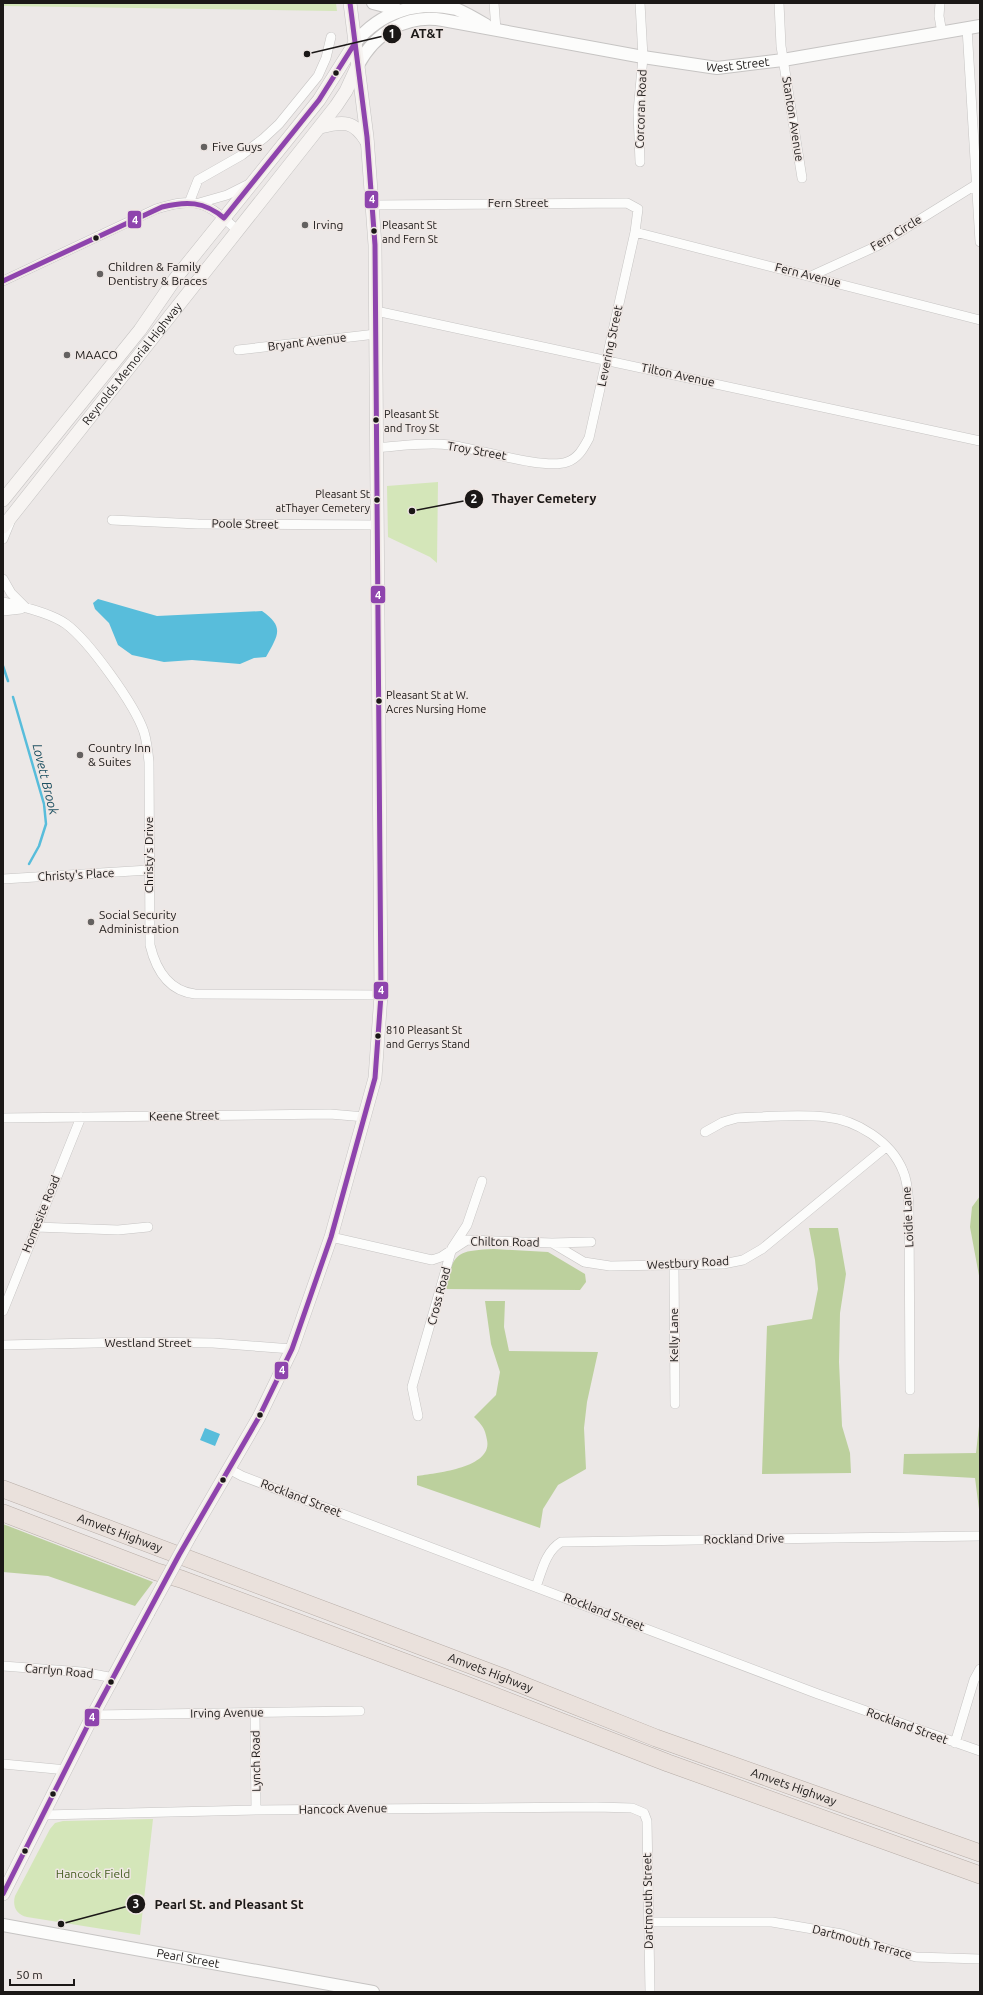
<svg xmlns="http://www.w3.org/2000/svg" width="983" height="1995" font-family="Ubuntu,sans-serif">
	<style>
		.green { fill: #d4e6b9 }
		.forest { fill: #bcd09d }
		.water { fill: #58bddb }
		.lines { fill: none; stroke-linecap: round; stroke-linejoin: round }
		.stream { stroke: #58bddb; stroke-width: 2.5 }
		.minor-casing { stroke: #c6c4c3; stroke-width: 10 }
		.tertiary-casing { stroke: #c6c4c3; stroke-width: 14 }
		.secondary-casing { stroke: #c6c4c3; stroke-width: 14 }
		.motorway-casing { stroke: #b7ada7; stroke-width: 18 }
		.minor { stroke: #fcfcfb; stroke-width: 9 }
		.tertiary { stroke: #fcfcfb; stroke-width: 12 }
		.secondary { stroke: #f7f4f2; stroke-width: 13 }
		.motorway { stroke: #eae1dc; stroke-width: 17 }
		.secondary-bridge-casing { stroke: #c6c4c3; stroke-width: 14; stroke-linecap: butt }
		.secondary-bridge { stroke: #f7f4f2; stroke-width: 13 }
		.bus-1-casing { stroke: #efe7e4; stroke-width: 8 }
		.bus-1 { stroke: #8e44ad; stroke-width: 5 }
		.bus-dot { fill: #1b1817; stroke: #efe7e4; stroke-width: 1.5 }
		.poi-dot { fill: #646160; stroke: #efe7e4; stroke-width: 1.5 }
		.labels { text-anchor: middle; stroke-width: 3; stroke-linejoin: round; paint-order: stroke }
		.bus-label { font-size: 11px; fill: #1b1817; stroke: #efe7e4; text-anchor: start }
		.street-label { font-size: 12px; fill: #1b1817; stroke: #efe7e4 }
		.poi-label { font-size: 12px; fill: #1b1817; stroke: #efe7e4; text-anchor: start }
		.park-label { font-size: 12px; fill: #465f21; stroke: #efe7e4 }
		.water-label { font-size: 13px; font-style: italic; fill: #1d5163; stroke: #efe7e4 }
		.leader { fill: none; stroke: #1b1817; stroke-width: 1.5 }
		.callout-dot { fill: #1b1817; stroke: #efe7e4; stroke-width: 1.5 }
		.mark-label { font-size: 12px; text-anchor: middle; font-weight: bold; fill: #fff }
		.callout-label { font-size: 13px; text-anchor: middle; font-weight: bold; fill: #1b1817; stroke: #efe7e4; stroke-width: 3; stroke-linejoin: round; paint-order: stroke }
		.line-badge { stroke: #efe7e4; stroke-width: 1.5 }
		.badge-label { font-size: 11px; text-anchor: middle; font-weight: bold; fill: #fff }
	</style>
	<rect width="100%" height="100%" fill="#ece8e7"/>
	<!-- green -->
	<path class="green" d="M3 3H336L337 11 3 6Z
		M438 482 437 563 430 557 388 537 387 486Z
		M153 1819 140 1935 27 1917C17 1915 12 1907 15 1896L50 1829 55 1823 63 1821Z"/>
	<!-- forest -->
	<path class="forest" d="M980 1196V1281L970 1227 972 1207Z
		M809 1228H838L846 1274 840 1313 839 1362 842 1426 850 1453 851 1473 762 1474 767 1326 812 1319 818 1289 815 1260Z
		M494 1249 548 1252 585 1274 586 1282 580 1290 444 1289C455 1252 455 1251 494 1249Z
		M485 1301H505L504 1327 509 1351 598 1352 587 1402 584 1428 586 1469 558 1485 543 1509 540 1528 417 1485V1476C436 1473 493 1468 487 1440 485 1428 482 1425 474 1417L496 1395 500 1372 491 1344Z
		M980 1417V1517L975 1478 903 1474 904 1454 976 1453Z
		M3 1524 153 1582 135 1606 48 1576 3 1572Z"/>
	<!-- water -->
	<path class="water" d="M98 599 157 616 262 611C285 627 278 635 266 657L254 658 240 664 192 660 164 662 132 655 118 645 109 623 95 609 93 603Z
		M205 1428 220 1434 215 1446 200 1440Z"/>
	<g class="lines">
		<!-- stream -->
		<path class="stream" d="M3 666 8 681
			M13 697 44 804 46 824 39 846 29 864"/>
		<defs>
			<path id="minor" d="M494 3 496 30
				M779 3 781 46 802 178
				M940 3 939 16 942 33
				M967 28 980 242
				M640 162 638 112 643 57 640 3
				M189 203 198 180 242 155 264 138 279 124 318 76 326 58 331 37
				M199 203 227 195 249 184
				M374 205 627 203 638 209 635 232 589 438C584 447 579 458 567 462 544 470 478 449 450 445 426 442 400 446 376 448
				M635 232 980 320
				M811 276 877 246 977 184
				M3 281 156 209C196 196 207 202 237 230
				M376 311 980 441
				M238 350 376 334
				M112 520 198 524 378 525
				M3 539 10 522
				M3 579 11 593 26 608
				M3 602C21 606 51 613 66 624 89 641 135 705 144 732 147 742 148 752 149 762L150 945C156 970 169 991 195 994L381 995
				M3 611 21 609
				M3 879 149 870
				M3 1118 330 1114 365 1117
				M705 1132 723 1122 737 1118C766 1117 797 1114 826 1117 856 1120 891 1141 903 1171 908 1182 908 1194 909 1207L910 1390
				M36 1227 118 1230 148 1227
				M331 1237 432 1260 441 1257 467 1240 552 1243 591 1242
				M552 1243 584 1262 610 1266 723 1264 743 1260 762 1249 886 1147
				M674 1265 675 1404
				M3 1311 81 1117
				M3 1345 139 1342 213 1343 292 1349
				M418 1416 412 1387 452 1248 467 1225 482 1181
				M229 1469 242 1476 818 1694 980 1751
				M536 1587C542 1570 546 1551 561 1542L980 1536
				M3 1666 82 1672 114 1678
				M255 1713 256 1810
				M93 1715 360 1711
				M955 1743 974 1680 980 1669
				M3 1764 67 1770
				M43 1815 256 1810 596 1807 632 1808 644 1813 647 1821 650 1992
				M649 1922H772L842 1934 890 1950 916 1957 980 1959"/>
			<g id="tertiary">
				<path d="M373 3 396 9"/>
				<path d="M355 43C380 12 417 0 456 9 466 13 476 19 486 25"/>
				<path id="s1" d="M358 65C375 33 406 14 443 20L643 57 717 68 783 60 980 26"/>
				<path id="s2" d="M3 1925 373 1992"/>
			</g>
			<g id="secondary">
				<path d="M320 127C343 121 354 120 367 142"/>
				<path d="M3 500 140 330 175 279 319 100 355 43"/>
				<path id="s3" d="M3 527 336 106 346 91 358 65"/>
				<path d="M190 1536 259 1417 292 1349 331 1237 375 1078 381 995 375 245 367 137 350 3"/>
				<path d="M3 1894 93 1715 148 1613"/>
			</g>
			<g id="motorway">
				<path id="s4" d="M3 1489 505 1678 656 1738 980 1853"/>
				<path d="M3 1513 157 1572 181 1579 461 1683 668 1763 980 1875"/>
			</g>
		</defs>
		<!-- minor casing -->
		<use href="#minor" class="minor-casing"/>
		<!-- tertiary casing -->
		<use href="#tertiary" class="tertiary-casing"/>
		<!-- secondary casing -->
		<use href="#secondary" class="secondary-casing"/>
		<!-- motorway casing -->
		<use href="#motorway" class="motorway-casing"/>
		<!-- minor -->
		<use href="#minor" class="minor"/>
		<!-- tertiary -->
		<use href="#tertiary" class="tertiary"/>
		<!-- secondary -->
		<use href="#secondary" class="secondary"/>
		<!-- motorway -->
		<use href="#motorway" class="motorway"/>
		<defs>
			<path id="secondary-bridge" d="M148 1613 190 1536"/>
		</defs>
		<!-- secondary-bridge casing -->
		<use href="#secondary-bridge" class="secondary-bridge-casing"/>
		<!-- secondary-bridge -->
		<use href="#secondary-bridge" class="secondary-bridge"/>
		<defs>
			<path id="bus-1" d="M3 281 162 207C186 201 204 201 224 218L319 100 355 43
				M3 1894 93 1715 179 1555 259 1417 292 1349 331 1237 375 1078 381 995 375 245 367 137 350 3"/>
		</defs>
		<!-- bus-1 casing -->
		<use href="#bus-1" class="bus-1-casing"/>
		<!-- bus-1 -->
		<use href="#bus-1" class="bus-1"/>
	</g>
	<!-- markers -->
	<g class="bus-dot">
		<circle cx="336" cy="73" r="3.5"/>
		<circle cx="374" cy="231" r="3.5"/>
		<circle cx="96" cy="238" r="3.5"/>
		<circle cx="376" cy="420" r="3.5"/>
		<circle cx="377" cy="500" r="3.5"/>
		<circle cx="379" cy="701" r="3.5"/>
		<circle cx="378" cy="1036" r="3.5"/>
		<circle cx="260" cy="1415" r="3.5"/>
		<circle cx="223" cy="1480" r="3.5"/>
		<circle cx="111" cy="1682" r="3.5"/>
		<circle cx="53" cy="1794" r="3.5"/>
		<circle cx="25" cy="1851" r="3.5"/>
	</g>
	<g class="poi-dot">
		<circle cx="204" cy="147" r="4"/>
		<circle cx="305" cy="225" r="4"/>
		<circle cx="100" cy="274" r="4"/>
		<circle cx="67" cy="355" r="4"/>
		<circle cx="80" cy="755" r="4"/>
		<circle cx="91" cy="922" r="4"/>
	</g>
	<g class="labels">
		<!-- bus labels -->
		<g class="bus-label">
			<text x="382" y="229">Pleasant St<tspan x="382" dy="14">and Fern St</tspan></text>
			<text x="384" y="418">Pleasant St<tspan x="384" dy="14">and Troy St</tspan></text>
			<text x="370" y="498" text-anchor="end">Pleasant St<tspan x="370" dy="14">atThayer Cemetery</tspan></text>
			<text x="386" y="699">Pleasant St at W.<tspan x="386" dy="14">Acres Nursing Home</tspan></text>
			<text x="386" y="1034">810 Pleasant St<tspan x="386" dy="14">and Gerrys Stand</tspan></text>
		</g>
		<!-- street labels -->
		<g class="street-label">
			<text dy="4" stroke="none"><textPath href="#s1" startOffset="402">West Street</textPath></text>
			<text transform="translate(641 109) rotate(-88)" y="4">Corcoran Road</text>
			<text transform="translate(793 119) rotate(81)" y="4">Stanton Avenue</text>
			<text x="518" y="207">Fern Street</text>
			<text transform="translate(896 233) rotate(-31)" y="4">Fern Circle</text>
			<text transform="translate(808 275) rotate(14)" y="4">Fern Avenue</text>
			<text transform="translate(307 342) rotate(-7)" y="4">Bryant Avenue</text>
			<text transform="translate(610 346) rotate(-78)" y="4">Levering Street</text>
			<text dy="4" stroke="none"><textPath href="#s3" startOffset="208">Reynolds Memorial Highway</textPath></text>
			<text transform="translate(678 375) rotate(12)" y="4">Tilton Avenue</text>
			<text transform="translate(477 451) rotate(10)" y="4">Troy Street</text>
			<text transform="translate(245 524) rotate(1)" y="4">Poole Street</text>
			<text transform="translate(149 855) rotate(-90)" y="4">Christy's Drive</text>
			<text transform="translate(76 875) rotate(-3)" y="4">Christy's Place</text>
			<text transform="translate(184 1116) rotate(-1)" y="4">Keene Street</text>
			<text transform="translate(41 1214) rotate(-68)" y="4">Homesite Road</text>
			<text transform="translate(908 1217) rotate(-93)" y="4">Loidie Lane</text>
			<text transform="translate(505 1242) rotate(1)" y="4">Chilton Road</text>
			<text transform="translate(688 1263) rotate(-3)" y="4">Westbury Road</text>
			<text transform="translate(439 1296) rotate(-75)" y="4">Cross Road</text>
			<text transform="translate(674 1335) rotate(-90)" y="4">Kelly Lane</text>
			<text x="148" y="1347">Westland Street</text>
			<text transform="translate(301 1498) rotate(21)" y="4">Rockland Street</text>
			<text dy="4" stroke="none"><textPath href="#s4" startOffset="125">Amvets Highway</textPath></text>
			<text transform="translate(744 1539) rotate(-1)" y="4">Rockland Drive</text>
			<text transform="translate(604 1612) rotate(21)" y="4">Rockland Street</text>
			<text transform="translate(59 1671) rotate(5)" y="4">Carrlyn Road</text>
			<text dy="4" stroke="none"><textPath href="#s4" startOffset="521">Amvets Highway</textPath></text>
			<text transform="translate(227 1713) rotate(-1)" y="4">Irving Avenue</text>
			<text transform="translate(907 1726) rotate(20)" y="4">Rockland Street</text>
			<text transform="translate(256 1761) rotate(-91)" y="4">Lynch Road</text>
			<text dy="4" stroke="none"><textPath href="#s4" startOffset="845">Amvets Highway</textPath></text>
			<text transform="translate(343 1809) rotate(-1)" y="4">Hancock Avenue</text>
			<text transform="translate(648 1901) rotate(-91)" y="4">Dartmouth Street</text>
			<text transform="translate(862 1942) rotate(15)" y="4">Dartmouth Terrace</text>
			<text dy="4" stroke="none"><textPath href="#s2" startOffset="188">Pearl Street</textPath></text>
		</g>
		<!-- poi labels -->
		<g class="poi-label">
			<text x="212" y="151">Five Guys</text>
			<text x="313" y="229">Irving</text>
			<text x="108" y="271">Children &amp; Family<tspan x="108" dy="14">Dentistry &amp; Braces</tspan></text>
			<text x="75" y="359">MAACO</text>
			<text x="88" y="752">Country Inn<tspan x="88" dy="14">&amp; Suites</tspan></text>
			<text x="99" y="919">Social Security<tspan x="99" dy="14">Administration</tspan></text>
		</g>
		<!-- park labels -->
		<g class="park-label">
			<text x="93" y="1878">Hancock Field</text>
		</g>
		<!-- water labels -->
		<g class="water-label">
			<text transform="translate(46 779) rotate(76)" y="5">Lovett Brook</text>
		</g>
	</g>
	<!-- callouts -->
	<path class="leader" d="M307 54L392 34M412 511L474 499M61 1924L136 1904"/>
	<g class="callout-dot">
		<circle cx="307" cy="54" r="4"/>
		<circle cx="412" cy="511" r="4"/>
		<circle cx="61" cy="1924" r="4"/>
		<circle cx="392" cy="34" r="10"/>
		<circle cx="474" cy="499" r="10"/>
		<circle cx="136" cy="1904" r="10"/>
	</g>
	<g class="mark-label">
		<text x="392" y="38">1</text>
		<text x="474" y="503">2</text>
		<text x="136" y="1908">3</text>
	</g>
	<g class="callout-label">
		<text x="427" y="38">AT&amp;T</text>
		<text x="544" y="503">Thayer Cemetery</text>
		<text x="229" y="1909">Pearl St. and Pleasant St</text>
	</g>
	<g class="line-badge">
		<rect x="364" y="190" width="15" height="19" rx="4" fill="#8e44ad"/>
		<rect x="127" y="210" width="15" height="19" rx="4" fill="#8e44ad"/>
		<rect x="370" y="585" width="16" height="19" rx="4" fill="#8e44ad"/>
		<rect x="373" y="981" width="16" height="19" rx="4" fill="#8e44ad"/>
		<rect x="274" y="1361" width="15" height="19" rx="4" fill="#8e44ad"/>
		<rect x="84" y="1708" width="16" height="19" rx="4" fill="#8e44ad"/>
	</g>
	<g class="badge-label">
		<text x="372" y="203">4</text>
		<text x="135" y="224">4</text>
		<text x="378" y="599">4</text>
		<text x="381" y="994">4</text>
		<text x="282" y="1374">4</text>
		<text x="92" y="1721">4</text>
	</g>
	<!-- border -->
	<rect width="983" height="1995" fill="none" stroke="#1b1817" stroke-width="8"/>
	<!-- scale -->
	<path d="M10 1979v6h64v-6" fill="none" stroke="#1b1817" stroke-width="2"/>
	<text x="16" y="1979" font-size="12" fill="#1b1817" stroke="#efe7e4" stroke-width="3" paint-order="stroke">50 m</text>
</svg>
